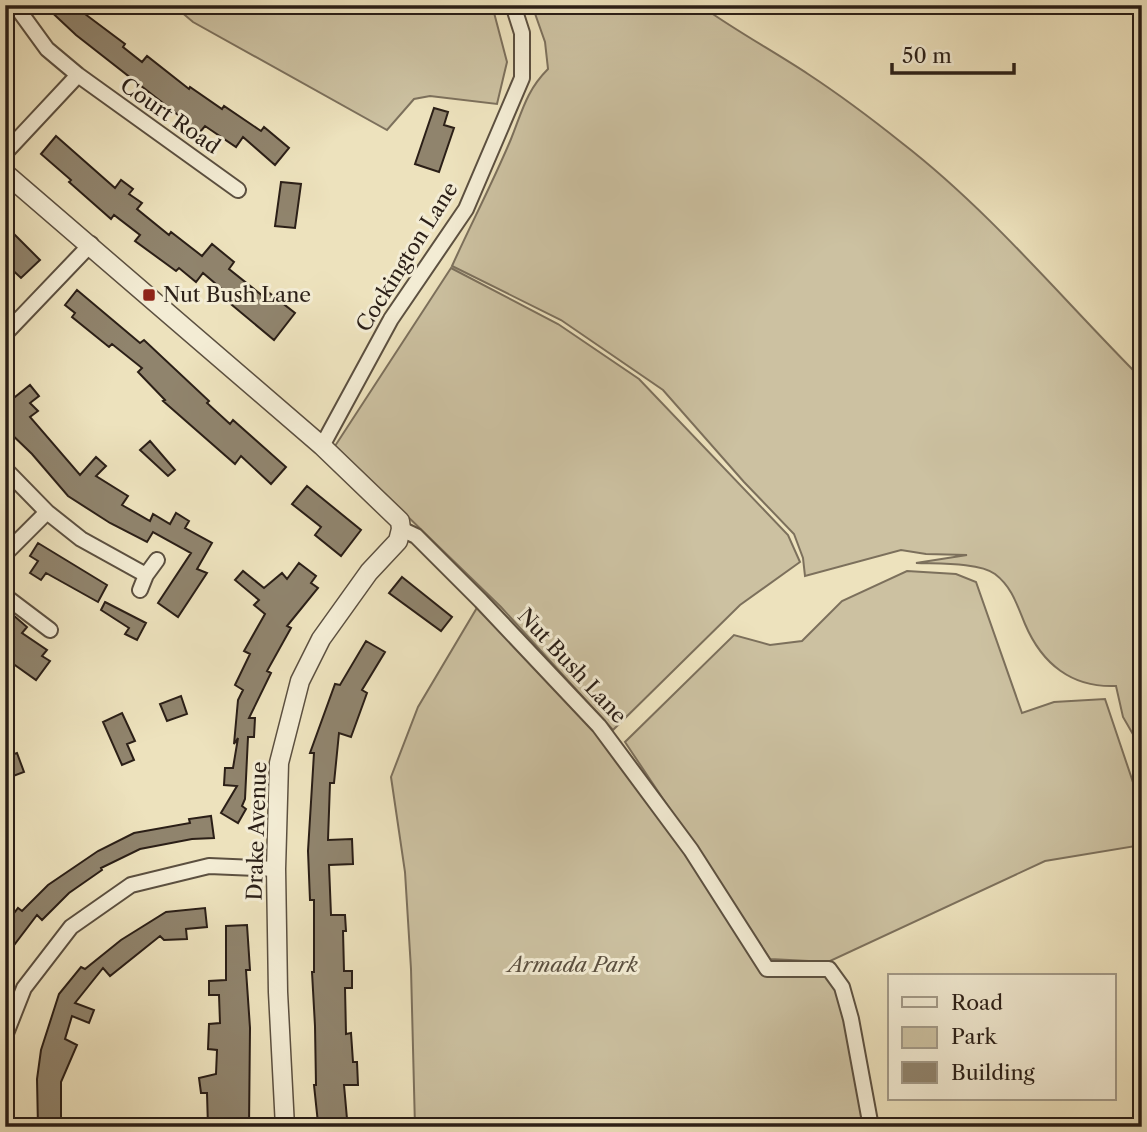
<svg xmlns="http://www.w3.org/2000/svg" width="1147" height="1132" font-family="'Libre Caslon Text',serif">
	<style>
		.green { fill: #ccc1a1; stroke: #7c705c; stroke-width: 2 }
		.building { fill: #90846d; stroke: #2b1f17; stroke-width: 2 }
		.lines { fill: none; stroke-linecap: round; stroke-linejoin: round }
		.minor-casing { stroke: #5c5040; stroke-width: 18 }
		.tertiary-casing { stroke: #5c5040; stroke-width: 21 }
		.minor { stroke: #f3ecd4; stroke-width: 14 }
		.tertiary { stroke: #f3ecd4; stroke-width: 18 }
		.poi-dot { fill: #8f2418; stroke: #f3ecd4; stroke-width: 2.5 }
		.labels { text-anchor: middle; stroke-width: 6; stroke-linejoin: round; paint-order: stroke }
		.street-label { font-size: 21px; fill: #2b1f17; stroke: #f3ecd4 }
		.poi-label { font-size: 21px; fill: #2b1f17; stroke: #f3ecd4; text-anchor: start }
		.park-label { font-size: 21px; font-style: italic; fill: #5b5040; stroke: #f3ecd4 }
	</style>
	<rect width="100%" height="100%" fill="#ede2bd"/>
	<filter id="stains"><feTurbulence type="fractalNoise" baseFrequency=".00286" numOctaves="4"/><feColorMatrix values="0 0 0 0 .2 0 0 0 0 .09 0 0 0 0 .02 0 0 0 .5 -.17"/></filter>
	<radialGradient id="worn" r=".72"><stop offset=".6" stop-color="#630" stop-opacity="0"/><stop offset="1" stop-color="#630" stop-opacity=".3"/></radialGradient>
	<!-- green -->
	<path class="green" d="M173 5H357L381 9 393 5H492L507 62 497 104 430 96 414 99 387 130 193 22Z
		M532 5H697L704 8C738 32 773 51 808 74 840 95 872 119 902 143 991 212 1063 300 1142 379V750L1123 717 1116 686C1072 688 1042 664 1025 624 1017 605 1012 587 995 574 979 562 936 564 916 563L967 555 926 554 901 550 805 576 803 558 794 534 744 482 663 390 561 320 452 266C471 224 493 182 511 139 522 112 526 91 548 69L545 42Z
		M451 268 558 324 639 379 788 535 800 562 740 605 613 730 501 607 335 446Z
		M907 571 956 574 976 582 1022 713 1054 702 1105 699 1142 809V845L1045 861 828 962 770 959 625 742 734 635 770 645 802 641 842 601Z
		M481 601 599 726 767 969H829L842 987 871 1127H415L411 969 405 872 391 777 418 707Z"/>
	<!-- building -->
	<path class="building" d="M44 5H79L86 12 85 14 125 44 123 47 142 62 147 56 189 89 190 87 222 109 224 106 261 131 264 127 289 148 275 165 243 137 236 147 205 126 200 132 76 35Z
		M434 108 448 112 444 125 454 128 439 172 415 164Z
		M56 136 115 188 121 180 133 189 129 194 142 203 137 209 169 235 171 232 202 256 212 244 234 262 229 269 264 297 268 292 295 313 274 340 220 295 223 290 203 273 196 282 179 268 176 271 135 241 140 235 114 215 111 219 69 182 71 180 41 154Z
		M281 182 301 184 295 228 275 226Z
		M5 225 40 260 21 278 5 263Z
		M77 290 140 343 144 340 209 401 207 403 230 424 233 420 286 467 271 484 241 456 235 464 163 401 165 400 138 372 142 368 112 344 109 347 72 317 75 313 65 305Z
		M30 385 39 396 30 403 38 411 30 417 80 475 96 457 106 466 96 476 128 496 122 505 150 521 153 514 170 524 176 513 189 521 185 528 212 543 197 569 207 573 178 617 158 603 191 553 153 532 147 542 110 523 68 496 32 454 5 428V405Z
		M150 441 175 470 168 476 140 450Z
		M307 486 361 530 341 556 315 535 321 527 292 504Z
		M38 543 107 585 98 602 46 573 41 580 30 573 38 561 30 556Z
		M299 563 316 576 311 583 318 588 287 626 291 628 267 671 271 673 249 718H255L254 737H248L245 799 242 806 246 809 238 823 221 813 237 786 224 785 225 768H233L238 738 234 744 238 700 243 690 235 685 250 654 244 651 265 614 254 605 259 600 235 580 243 571 264 588 282 573 287 579Z
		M402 577 452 617 441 631 389 593Z
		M105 602 146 623 137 640 125 634 129 628 101 610Z
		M5 608 27 627 22 633 47 650 42 656 50 661 36 680 5 658Z
		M366 641 385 652 362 690 367 693 351 737 339 733 334 783H330L328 840 352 839 353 864 329 865 331 915H345L346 931H343L344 971H352V988H345L346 1034 351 1033 353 1062H357L358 1085H344L347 1119 318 1123 314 1085H316L315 1026 312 972H314V900H310L308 851 314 753H310L335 684 340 685Z
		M181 696 187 714 167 721 160 704Z
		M122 713 135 741 127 744 134 760 122 765 103 722Z
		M17 753 24 772 5 779V757Z
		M211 816 214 838 192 839 140 849 101 868 102 870 69 893 42 920 37 915 5 957V925L18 908 22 911 48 885 98 851 134 833 190 823 189 819Z
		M205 908 207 927 186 929 187 939 164 940 160 936 110 976 103 968 75 1003 94 1010 89 1023 72 1016 65 1039 77 1045 61 1082V1127H38L37 1079 41 1050 59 994 81 967 85 969 121 940 166 912Z
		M247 925 250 970H246L250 1028 249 1127H208L207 1093H201L199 1078 216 1074 217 1050 208 1049 209 1024 220 1023 219 995H209V981L226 980V926Z"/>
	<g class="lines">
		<defs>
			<path id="minor" d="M15 5 47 49 78 75 238 190
				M5 153 78 75
				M5 334 91 244
				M322 446 391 319 466 209 522 78V33L513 5
				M5 469 47 512 81 539 146 575
				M401 529 416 536 481 601 599 726 691 850 767 969H829L842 987 851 1019 871 1127
				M5 554 47 512
				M140 590 146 575 157 560
				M5 596 50 630
				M5 1036 24 988 71 927 131 885 209 866 276 869"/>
			<path id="tertiary" d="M5 173 322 446 400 521 401 529 398 541 369 572 321 639 300 681 279 763 276 869 278 992 285 1127"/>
		</defs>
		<!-- minor casing -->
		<use href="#minor" class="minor-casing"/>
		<!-- tertiary casing -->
		<use href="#tertiary" class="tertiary-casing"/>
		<!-- minor -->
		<use href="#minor" class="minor"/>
		<!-- tertiary -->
		<use href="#tertiary" class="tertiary"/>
	</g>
	<!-- markers -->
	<rect class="poi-dot" x="142" y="288" width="14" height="14" rx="3.5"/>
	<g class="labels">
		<!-- street labels -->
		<g class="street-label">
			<text transform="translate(170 116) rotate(35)" y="7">Court Road</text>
			<text transform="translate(407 257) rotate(-58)" y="7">Cockington Lane</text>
			<text transform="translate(572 666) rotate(47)" y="7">Nut Bush Lane</text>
			<text transform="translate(257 831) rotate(-88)" y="7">Drake Avenue</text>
		</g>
		<!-- poi labels -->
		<g class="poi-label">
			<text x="163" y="302">Nut Bush Lane</text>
		</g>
		<!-- park labels -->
		<g class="park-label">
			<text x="573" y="972">Armada Park</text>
		</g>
	</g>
	<!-- margin -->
	<rect width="1147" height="1132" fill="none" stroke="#ede2bd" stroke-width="28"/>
	<rect x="7" y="7" width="1133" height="1118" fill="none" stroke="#2b1f17" stroke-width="3.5"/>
	<rect x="14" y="14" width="1119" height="1104" fill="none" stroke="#2b1f17" stroke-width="2"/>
	<!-- legend -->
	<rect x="888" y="974" width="228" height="126" fill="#f3ecd4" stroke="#a39a88" stroke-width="2"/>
	<rect x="902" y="997" width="35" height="10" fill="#f3ecd4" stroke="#a39a88" stroke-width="2"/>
	<text x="951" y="1010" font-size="21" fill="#2b1f17">Road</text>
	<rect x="902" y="1027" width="35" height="21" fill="#ccc1a1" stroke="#a39a88" stroke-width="2"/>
	<text x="951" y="1044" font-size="21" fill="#2b1f17">Park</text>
	<rect x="902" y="1062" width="35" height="21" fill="#90846d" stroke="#a39a88" stroke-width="2"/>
	<text x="951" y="1080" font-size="21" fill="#2b1f17">Building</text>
	<!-- scale -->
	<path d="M892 63v10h122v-10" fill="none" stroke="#2b1f17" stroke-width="3.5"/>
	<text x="902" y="63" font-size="21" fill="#2b1f17" stroke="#f3ecd4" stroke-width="5" paint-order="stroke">50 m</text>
	<rect width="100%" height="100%" filter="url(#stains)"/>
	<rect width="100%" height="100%" fill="url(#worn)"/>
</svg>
